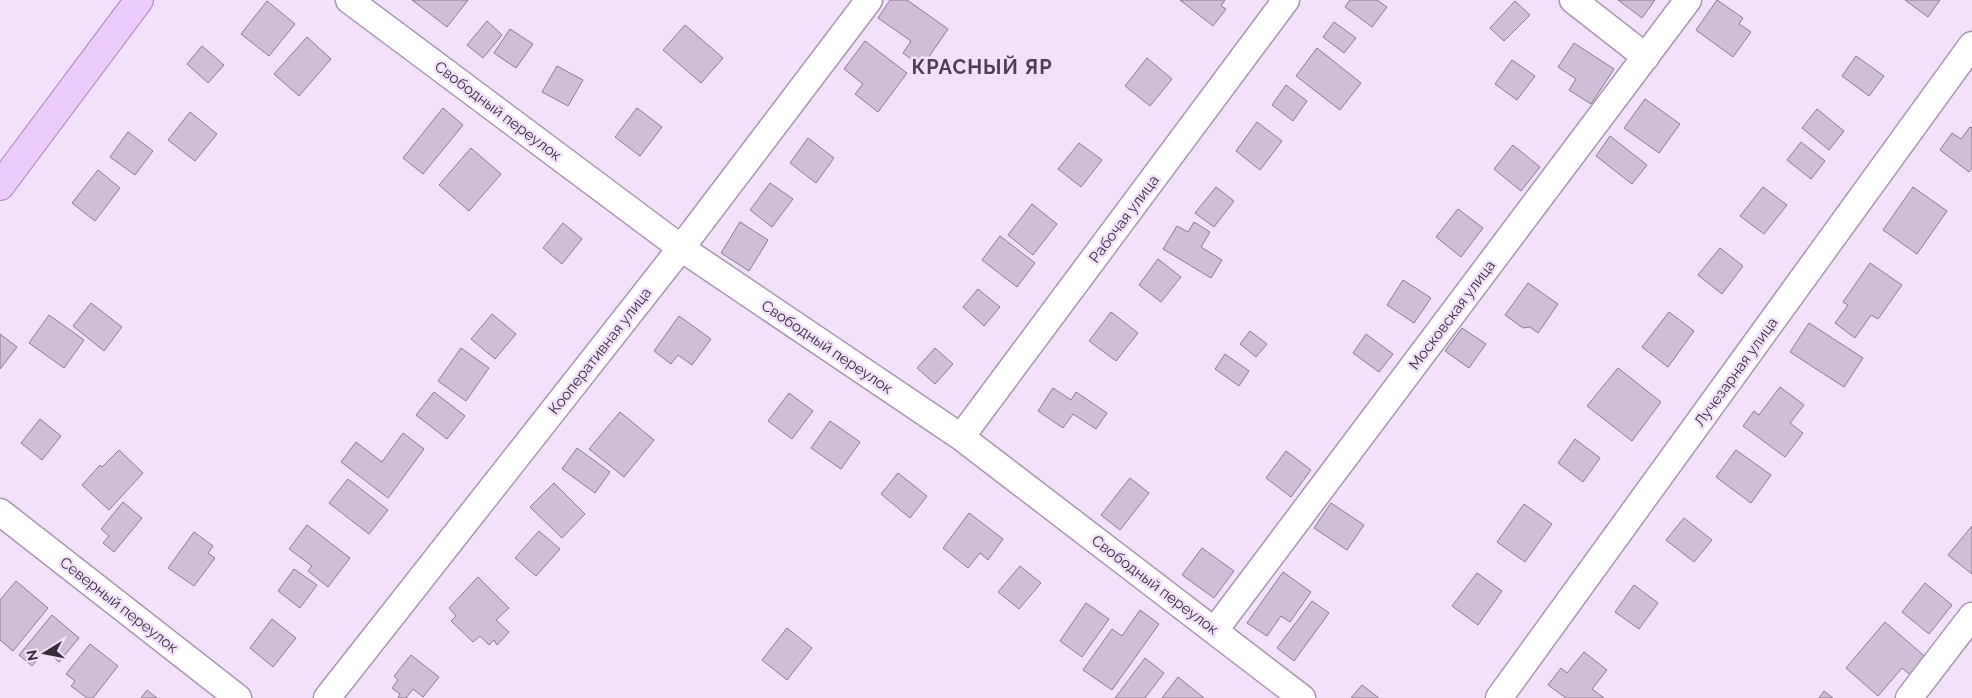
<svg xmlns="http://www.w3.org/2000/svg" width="1972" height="698" font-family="Raleway,sans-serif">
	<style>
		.building { fill: #cfbed8; stroke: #897991 }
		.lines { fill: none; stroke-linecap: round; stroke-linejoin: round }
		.minor-casing { stroke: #a796af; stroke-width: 29 }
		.primary-casing { stroke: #a57eb7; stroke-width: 30 }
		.minor { stroke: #fff; stroke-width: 26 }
		.primary { stroke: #edcbfd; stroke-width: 28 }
		.labels { text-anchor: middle; stroke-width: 5; stroke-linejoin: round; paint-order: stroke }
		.street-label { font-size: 15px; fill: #362f39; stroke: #f3e1fc }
		.district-label { font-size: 20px; font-weight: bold; letter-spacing: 1px; fill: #4d3f54; stroke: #f3e1fc }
	</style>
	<rect width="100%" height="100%" fill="#f3e1fc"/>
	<!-- building -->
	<path class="building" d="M412 0H468L447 27Z
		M890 0H907L948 29 922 67 903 53 911 41 878 18Z
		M1180 0H1225L1221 6 1226 9 1213 26Z
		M1350 0H1377L1387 7 1372 27 1345 7Z
		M1618 0H1655L1642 18Z
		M1717 0 1743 18 1739 24 1751 32 1733 57 1696 30Z
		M1905 0H1940L1928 17Z
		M267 1 295 24 269 56 241 34Z
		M1515 1 1530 15 1504 41 1490 28Z
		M487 21 502 35 483 58 467 45Z
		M1334 22 1356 38 1344 53 1323 37Z
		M685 25 723 58 701 83 663 50Z
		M510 29 533 44 516 68 494 53Z
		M307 37 331 59 299 96 274 74Z
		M865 41 907 73 878 112 855 94 863 84 844 69Z
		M1574 43 1614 69 1591 104 1569 90 1576 79 1558 67Z
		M202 46 224 65 208 83 187 64Z
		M1317 48 1361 83 1340 110 1296 76Z
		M1856 56 1884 76 1869 96 1842 76Z
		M1147 58 1172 79 1150 106 1125 86Z
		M1512 60 1535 76 1517 100 1495 84Z
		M557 66 583 80 568 106 542 92Z
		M1286 85 1307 101 1293 121 1272 105Z
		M1645 99 1680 124 1659 153 1624 128Z
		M443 108 463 125 423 174 403 158Z
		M637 108 662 127 640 156 615 137Z
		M1817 109 1844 131 1829 150 1802 128Z
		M190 112 217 134 195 161 168 140Z
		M1257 122 1282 141 1260 170 1236 151Z
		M1970 127 1972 128V168L1969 172 1940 150 1952 133 1961 139Z
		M128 132 153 151 135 175 110 157Z
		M1610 136 1647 165 1632 184 1596 156Z
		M808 138 834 158 816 183 790 163Z
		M1801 142 1825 161 1811 179 1787 160Z
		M1079 143 1102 160 1081 187 1058 169Z
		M1513 145 1540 167 1521 191 1494 169Z
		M471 148 501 174 469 211 439 185Z
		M98 170 120 188 95 221 72 203Z
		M770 183 793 199 772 227 750 210Z
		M1216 187 1234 201 1214 227 1195 213Z
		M1763 187 1787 205 1764 234 1740 216Z
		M1913 187 1947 211 1917 254 1883 230Z
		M1032 204 1057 224 1033 255 1008 235Z
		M1458 209 1483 228 1461 257 1436 237Z
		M740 222 768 240 749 271 721 253Z
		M1194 222 1210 232 1201 247 1222 260 1211 278 1163 249 1177 226 1188 232Z
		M563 223 582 239 562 264 543 248Z
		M1000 236 1035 263 1017 287 982 260Z
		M1720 248 1743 266 1722 294 1698 275Z
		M1158 259 1181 277 1161 302 1139 285Z
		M1870 263 1902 285 1878 319 1871 315 1855 338 1835 323 1848 305 1843 302Z
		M1403 280 1431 298 1414 323 1387 305Z
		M1528 283 1558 304 1538 333 1530 327 1523 328 1505 315Z
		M978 289 1000 307 984 326 963 307Z
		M91 303 122 327 104 351 73 326Z
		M1111 312 1138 333 1116 361 1089 341Z
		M1669 312 1694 331 1668 367 1642 347Z
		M492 314 516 334 495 359 471 339Z
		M49 315 84 340 64 368 29 343Z
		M679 316 711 339 692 365 678 355 671 364 654 351Z
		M1809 323 1863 358 1844 387 1790 352Z
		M1462 328 1486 344 1469 368 1445 351Z
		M1250 331 1267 344 1256 357 1240 344Z
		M0 334 17 347 0 369Z
		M1366 334 1393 354 1379 372 1353 353Z
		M461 348 489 368 466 401 438 381Z
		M935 348 953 364 935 384 917 368Z
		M1225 354 1249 371 1239 386 1215 369Z
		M1618 368 1661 402 1632 441 1587 406Z
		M1780 387 1804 405 1790 423 1803 433 1785 457 1743 426 1754 411 1759 415Z
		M1053 388 1071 400 1076 392 1107 413 1096 429 1073 414 1063 428 1038 411Z
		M434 392 465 416 447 439 416 415Z
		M789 393 813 411 792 439 768 421Z
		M620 412 654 440 624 477 589 449Z
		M40 419 61 436 42 460 21 443Z
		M830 421 860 442 841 469 811 448Z
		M403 433 424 449 388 498 341 462 356 442 382 462Z
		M1575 439 1600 458 1583 482 1558 463Z
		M577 448 610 472 595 493 562 469Z
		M119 450 143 473 109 510 82 485 100 465 102 467Z
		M1736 450 1771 475 1751 503 1716 477Z
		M1286 451 1311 470 1291 497 1266 478Z
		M898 473 927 496 910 518 881 494Z
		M1130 478 1149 493 1120 530 1101 515Z
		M348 479 388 510 369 534 329 503Z
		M554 483 585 514 562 538 530 507Z
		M123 502 142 518 114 552 103 543 109 536 101 529Z
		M1331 503 1364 525 1347 550 1314 528Z
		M1524 504 1552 524 1525 562 1497 542Z
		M969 513 1003 539 988 560 980 553 968 568 943 548Z
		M1684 518 1712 540 1694 562 1666 540Z
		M307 525 350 558 328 587 308 571 312 566 289 549Z
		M1972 526V574L1948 555Z
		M539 531 560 549 536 576 515 558Z
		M194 532 213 546 208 553 215 558 194 586 168 568Z
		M1202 548 1234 571 1214 598 1182 575Z
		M1020 566 1041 583 1019 609 998 592Z
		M294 569 317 585 300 608 278 591Z
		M1283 572 1311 592 1290 622 1281 616 1267 636 1247 623Z
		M1477 573 1502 591 1478 625 1452 606Z
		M478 577 509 608 496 620 509 632 497 645 494 640 489 645 480 636 473 642 451 621 456 616 449 608Z
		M16 581 48 608 13 651 0 640V600Z
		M1925 583 1952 605 1929 634 1902 612Z
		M1634 585 1658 603 1639 629 1615 612Z
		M1312 601 1329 613 1294 661 1277 648Z
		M1086 603 1109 619 1082 657 1060 641Z
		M1140 610 1159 624 1112 690 1083 670 1112 629 1122 636Z
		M52 615 79 638 59 662 45 650 32 666 19 655Z
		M272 619 296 638 273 667 250 648Z
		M1885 622 1929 660 1914 678 1902 668 1878 696 1846 668Z
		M787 628 812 648 787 680 762 660Z
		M90 644 118 666 93 698H87L71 686 75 681 66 674Z
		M1584 652 1607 670 1592 689 1604 698H1566L1548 685 1561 668 1567 673Z
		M411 655 439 677 423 697 413 689 406 698H398L400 694 392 688 398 680 394 676Z
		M1145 658 1164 673 1145 698H1115Z
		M1178 677 1204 698H1162Z
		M1362 685 1379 698H1351Z
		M147 690 157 698H141Z
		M1824 691 1833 698H1819Z"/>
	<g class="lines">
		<defs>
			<path id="minor" d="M349 0 681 248 961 437 1302 698
				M1573 0 1646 57
				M961 437 1286 0
				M0 512 238 698
				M1215 630 1688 0
				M327 698 681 248 869 0
				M1499 698 1972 45
				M1909 698 1972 616"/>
			<path id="primary" d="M0 186 139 0"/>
		</defs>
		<!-- minor casing -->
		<use href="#minor" class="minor-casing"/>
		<!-- primary casing -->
		<use href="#primary" class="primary-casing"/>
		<!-- minor -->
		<use href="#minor" class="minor"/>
		<!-- primary -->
		<use href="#primary" class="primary"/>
	</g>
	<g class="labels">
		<!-- street labels -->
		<g class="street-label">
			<text transform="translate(498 111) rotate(37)" y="5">Свободный переулок</text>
			<text transform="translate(1124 219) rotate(-53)" y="5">Рабочая улица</text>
			<text transform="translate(1452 315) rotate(-53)" y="5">Московская улица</text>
			<text transform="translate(827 347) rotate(34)" y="5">Свободный переулок</text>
			<text transform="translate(600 351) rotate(-52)" y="5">Кооперативная улица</text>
			<text transform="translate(1736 372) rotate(-54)" y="5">Лучезарная улица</text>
			<text transform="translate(1155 585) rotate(37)" y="5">Свободный переулок</text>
			<text transform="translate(119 605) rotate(38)" y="5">Северный переулок</text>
		</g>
		<!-- district labels -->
		<g class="district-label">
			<text x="982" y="74">КРАСНЫЙ ЯР</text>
		</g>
	</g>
	<!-- north arrow -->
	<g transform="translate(45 653) rotate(260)" stroke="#f3e1fc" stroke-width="4" paint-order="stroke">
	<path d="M0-4L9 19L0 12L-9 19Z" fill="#362f39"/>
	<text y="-8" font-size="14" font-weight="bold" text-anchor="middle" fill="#362f39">N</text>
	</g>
</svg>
